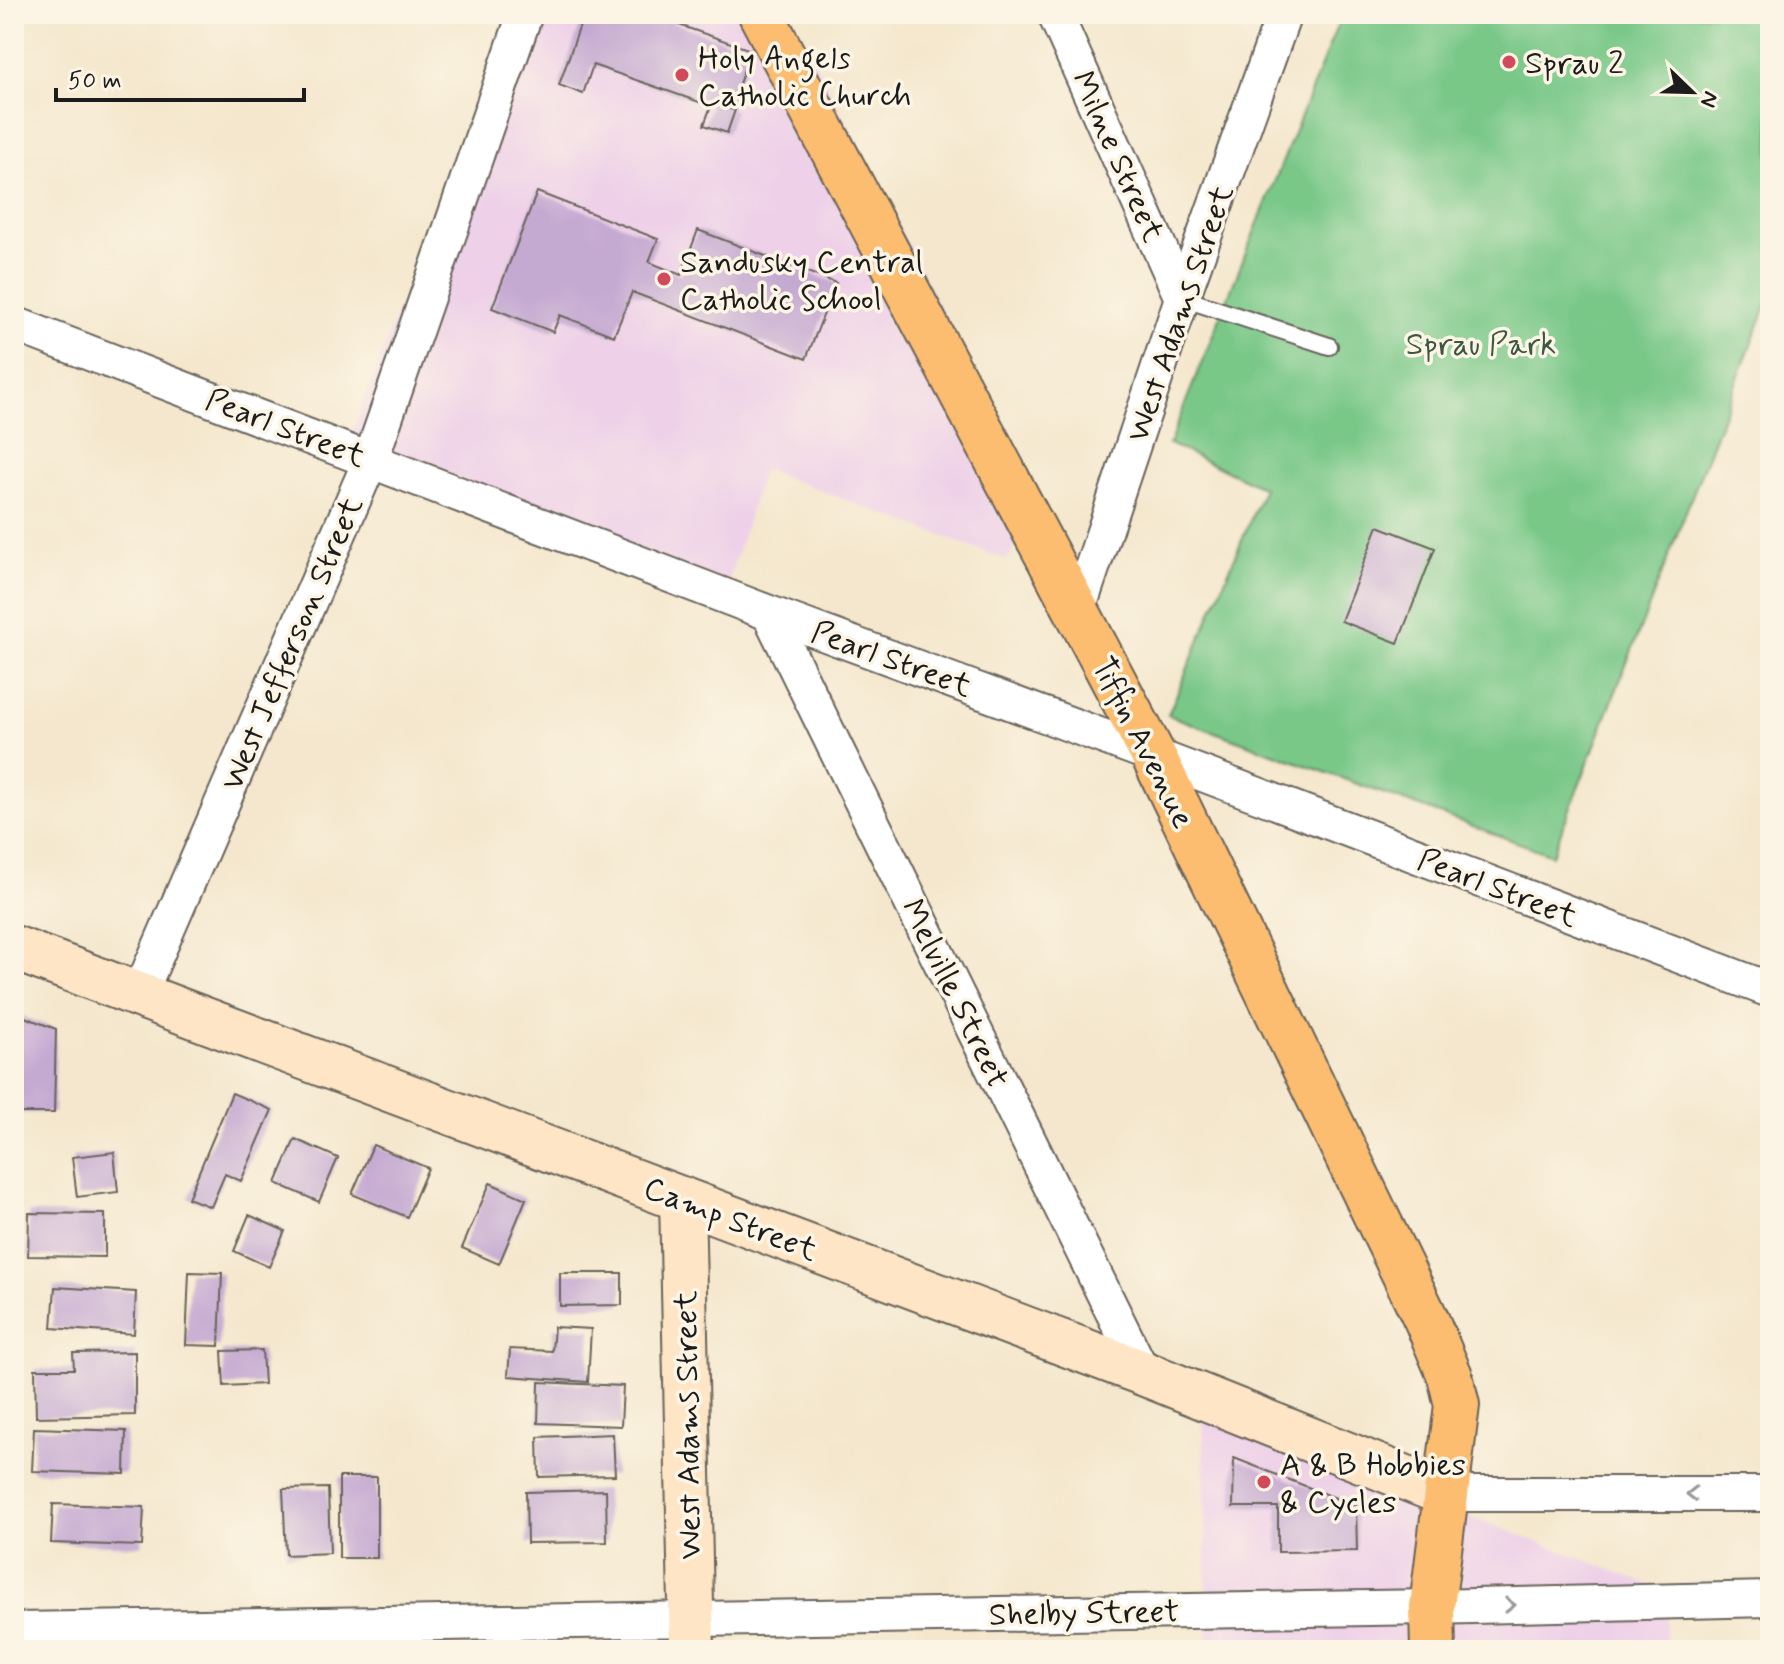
<svg xmlns="http://www.w3.org/2000/svg" width="1784" height="1664" font-family="Mynerve,sans-serif">
	<style>
		.built { fill: #eed0e8 }
		.green { fill: #79c888; stroke: #4a7252; stroke-width: 2 }
		.building { fill: #c4a9d1 }
		.lines { fill: none; stroke-linecap: round; stroke-linejoin: round }
		.lane-casing { stroke: #68635a; stroke-width: 20 }
		.street-casing { stroke: #68635a; stroke-width: 38 }
		.secondary-casing { stroke: #68635a; stroke-width: 48 }
		.primary-casing { stroke: #68635a; stroke-width: 48 }
		.lane { stroke: #fff; stroke-width: 16 }
		.street { stroke: #fff; stroke-width: 34 }
		.secondary { stroke: #fee5c5; stroke-width: 44 }
		.primary { stroke: #fcbd6f; stroke-width: 44 }
		.oneway { stroke: #999 }
		.poi-dot { fill: #d1495b; stroke: #fcf5e5; stroke-width: 3 }
		.labels { text-anchor: middle; stroke-width: 7; stroke-linejoin: round; paint-order: stroke }
		.poi-label { font-size: 32px; fill: #1c1c1c; stroke: #fcf5e5; text-anchor: start }
		.street-label { font-size: 32px; fill: #1c1c1c; stroke: #fcf5e5 }
		.park-label { font-size: 32px; fill: #3d5842; stroke: #fcf5e5 }
	</style>
	<rect width="100%" height="100%" fill="#fcf5e5"/>
	<filter id="ink" filterUnits="userSpaceOnUse"><feTurbulence type="fractalNoise" baseFrequency=".0125" numOctaves="2"/><feDisplacementMap in="SourceGraphic" scale="16" xChannelSelector="R" yChannelSelector="G"/><feConvolveMatrix kernelMatrix="1 2 1 2 8 2 1 2 1" color-interpolation-filters="sRGB"/></filter>
	<filter id="wash" filterUnits="userSpaceOnUse"><feTurbulence type="fractalNoise" baseFrequency=".006" numOctaves="4" result="noise"/><feDisplacementMap in="SourceGraphic" scale="32" xChannelSelector="R" yChannelSelector="G"/><feGaussianBlur stdDeviation="1.8" result="paint"/><feColorMatrix in="noise" values="0 0 0 0 0 0 0 0 0 0 0 0 0 0 0 0 0 1.4 0 .05"/><feComposite in="paint" operator="in"/></filter>
	<g filter="url(#wash)">
		<rect width="100%" height="100%" fill="#f4e7cd"/>
		<!-- built -->
		<path class="built" d="M509 14H791L1039 503 1007 560 763 469 728 583 351 436Z
			M1203 1414 1666 1591V1650H1208Z"/>
		<!-- green -->
		<path class="green" d="M1342 14H1770V296L1552 855 1168 715 1264 488 1169 444Z"/>
		<g id="blocks">
			<!-- building -->
			<path class="building" d="M584 14H648L751 50 730 109 735 110 727 133 704 125 711 106 593 65 583 94 559 85Z
				M537 192 658 239 649 262 681 275 698 230 836 283 806 359 632 292 614 336 560 315 553 332 492 308Z
				M1378 526 1435 548 1398 643 1341 621Z
				M14 1013 56 1029 54 1113H14Z
				M232 1093 272 1110 241 1181 225 1174 211 1207 188 1198Z
				M295 1139 338 1158 319 1202 276 1183Z
				M373 1145 428 1168 407 1217 352 1194Z
				M114 1152 118 1192 77 1197 72 1157Z
				M490 1183 526 1199 499 1264 462 1248Z
				M29 1213 105 1214V1257L28 1256Z
				M249 1215 285 1231 269 1267 234 1251Z
				M189 1272 222 1273 219 1346 186 1345Z
				M560 1273H622V1305L560 1306Z
				M55 1287 136 1292 134 1334 52 1328Z
				M554 1327 591 1329 588 1382 508 1376 510 1349 552 1351Z
				M262 1350 264 1384 224 1386 222 1351Z
				M135 1352V1415L36 1417 35 1369H74L73 1353Z
				M539 1382 623 1386 621 1426 538 1423Z
				M34 1428 126 1431 125 1474 32 1471Z
				M613 1434 615 1475 539 1477 538 1437Z
				M1234 1458 1356 1506 1357 1551 1278 1552V1507H1233Z
				M339 1477H377V1558H339Z
				M328 1488 330 1553 286 1555 283 1489Z
				M606 1490 607 1542 527 1543 526 1492Z
				M53 1504 144 1507 142 1546 51 1543Z
				M1638 1646V1650H1508V1647Z"/>
		</g>
	</g>
	<g filter="url(#ink)">
		<use href="#blocks" fill-opacity="0" stroke="#68635a" stroke-width="2"/>
		<g class="lines">
			<defs>
				<path id="lane" d="M1182 298 1329 346"/>
				<path id="street" d="M1055 14 1182 298
					M14 324 769 613 1153 755 1770 990
					M769 613 1143 1373
					M1077 613 1182 298 1284 14
					M139 995 371 459 525 14
					M1446 1494H1770
					M14 1630 1432 1607 1770 1599"/>
				<path id="secondary" d="M14 948 1143 1373 1446 1494
					M682 1199 692 1650"/>
				<path id="primary" d="M761 14 1153 755 1426 1319 1450 1376 1457 1405 1432 1607 1433 1650"/>
			</defs>
			<!-- lane casing -->
			<use href="#lane" class="lane-casing"/>
			<!-- street casing -->
			<use href="#street" class="street-casing"/>
			<!-- secondary casing -->
			<use href="#secondary" class="secondary-casing"/>
			<!-- primary casing -->
			<use href="#primary" class="primary-casing"/>
			<!-- lane -->
			<use href="#lane" class="lane"/>
			<!-- street -->
			<use href="#street" class="street"/>
			<!-- secondary -->
			<use href="#secondary" class="secondary"/>
			<!-- primary -->
			<use href="#primary" class="primary"/>
		</g>
		<!-- one-way arrows -->
		<defs><path id="oneway-chevron" d="M-2-3.5L2.5 0L-2 3.5" fill="none" stroke-width="1.6" stroke-linecap="round" stroke-linejoin="round" transform="scale(2)"/></defs>
		<g class="oneway">
			<use href="#oneway-chevron" transform="translate(1692 1494) rotate(180)"/>
			<use href="#oneway-chevron" transform="translate(1510 1605) rotate(-1)"/>
		</g>
	</g>
	<!-- markers -->
	<g class="poi-dot">
		<circle cx="1509" cy="62" r="8"/>
		<circle cx="682" cy="75" r="8"/>
		<circle cx="664" cy="279" r="8"/>
		<circle cx="1264" cy="1482" r="8"/>
	</g>
	<g class="labels">
		<!-- poi labels -->
		<g class="poi-label">
			<text x="698" y="68">Holy Angels<tspan x="698" dy="37">Catholic Church</tspan></text>
			<text x="1525" y="73">Sprau 2</text>
			<text x="680" y="272">Sandusky Central<tspan x="680" dy="37">Catholic School</tspan></text>
			<text x="1280" y="1475">A &amp; B Hobbies<tspan x="1280" dy="37">&amp; Cycles</tspan></text>
		</g>
		<!-- street labels -->
		<g class="street-label">
			<text transform="translate(1119 156) rotate(66)" y="11">Milne Street</text>
			<text transform="translate(1179 313) rotate(-71)" y="11">West Adams Street</text>
			<text transform="translate(286 427) rotate(21)" y="11">Pearl Street</text>
			<text transform="translate(291 643) rotate(-67)" y="11">West Jefferson Street</text>
			<text transform="translate(892 658) rotate(20)" y="11">Pearl Street</text>
			<text transform="translate(1144 742) rotate(63)" y="11">Tiffin Avenue</text>
			<text transform="translate(1498 887) rotate(21)" y="11">Pearl Street</text>
			<text transform="translate(956 993) rotate(64)" y="11">Melville Street</text>
			<text transform="translate(731 1218) rotate(21)" y="11">Camp Street</text>
			<text transform="translate(687 1425) rotate(-91)" y="11">West Adams Street</text>
			<text transform="translate(1084 1612) rotate(-1)" y="11">Shelby Street</text>
		</g>
		<!-- park labels -->
		<g class="park-label">
			<text x="1481" y="354">Sprau Park</text>
		</g>
	</g>
	<!-- margin -->
	<rect width="1784" height="1664" fill="none" stroke="#fcf5e5" stroke-width="48"/>
	<!-- north arrow -->
	<g transform="translate(1692 92) rotate(113)" stroke="#fcf5e5" stroke-width="6" paint-order="stroke">
	<path d="M0-6L14 30L0 20L-14 30Z" fill="#1c1c1c"/>
	<text y="-12" font-size="22" font-weight="bold" text-anchor="middle" fill="#1c1c1c">N</text>
	</g>
	<!-- scale -->
	<path d="M56 88v12h248v-12" fill="none" stroke="#1c1c1c" stroke-width="4"/>
	<text x="68" y="88" font-size="24" fill="#1c1c1c" stroke="#fcf5e5" stroke-width="6" paint-order="stroke">50 m</text>
</svg>
